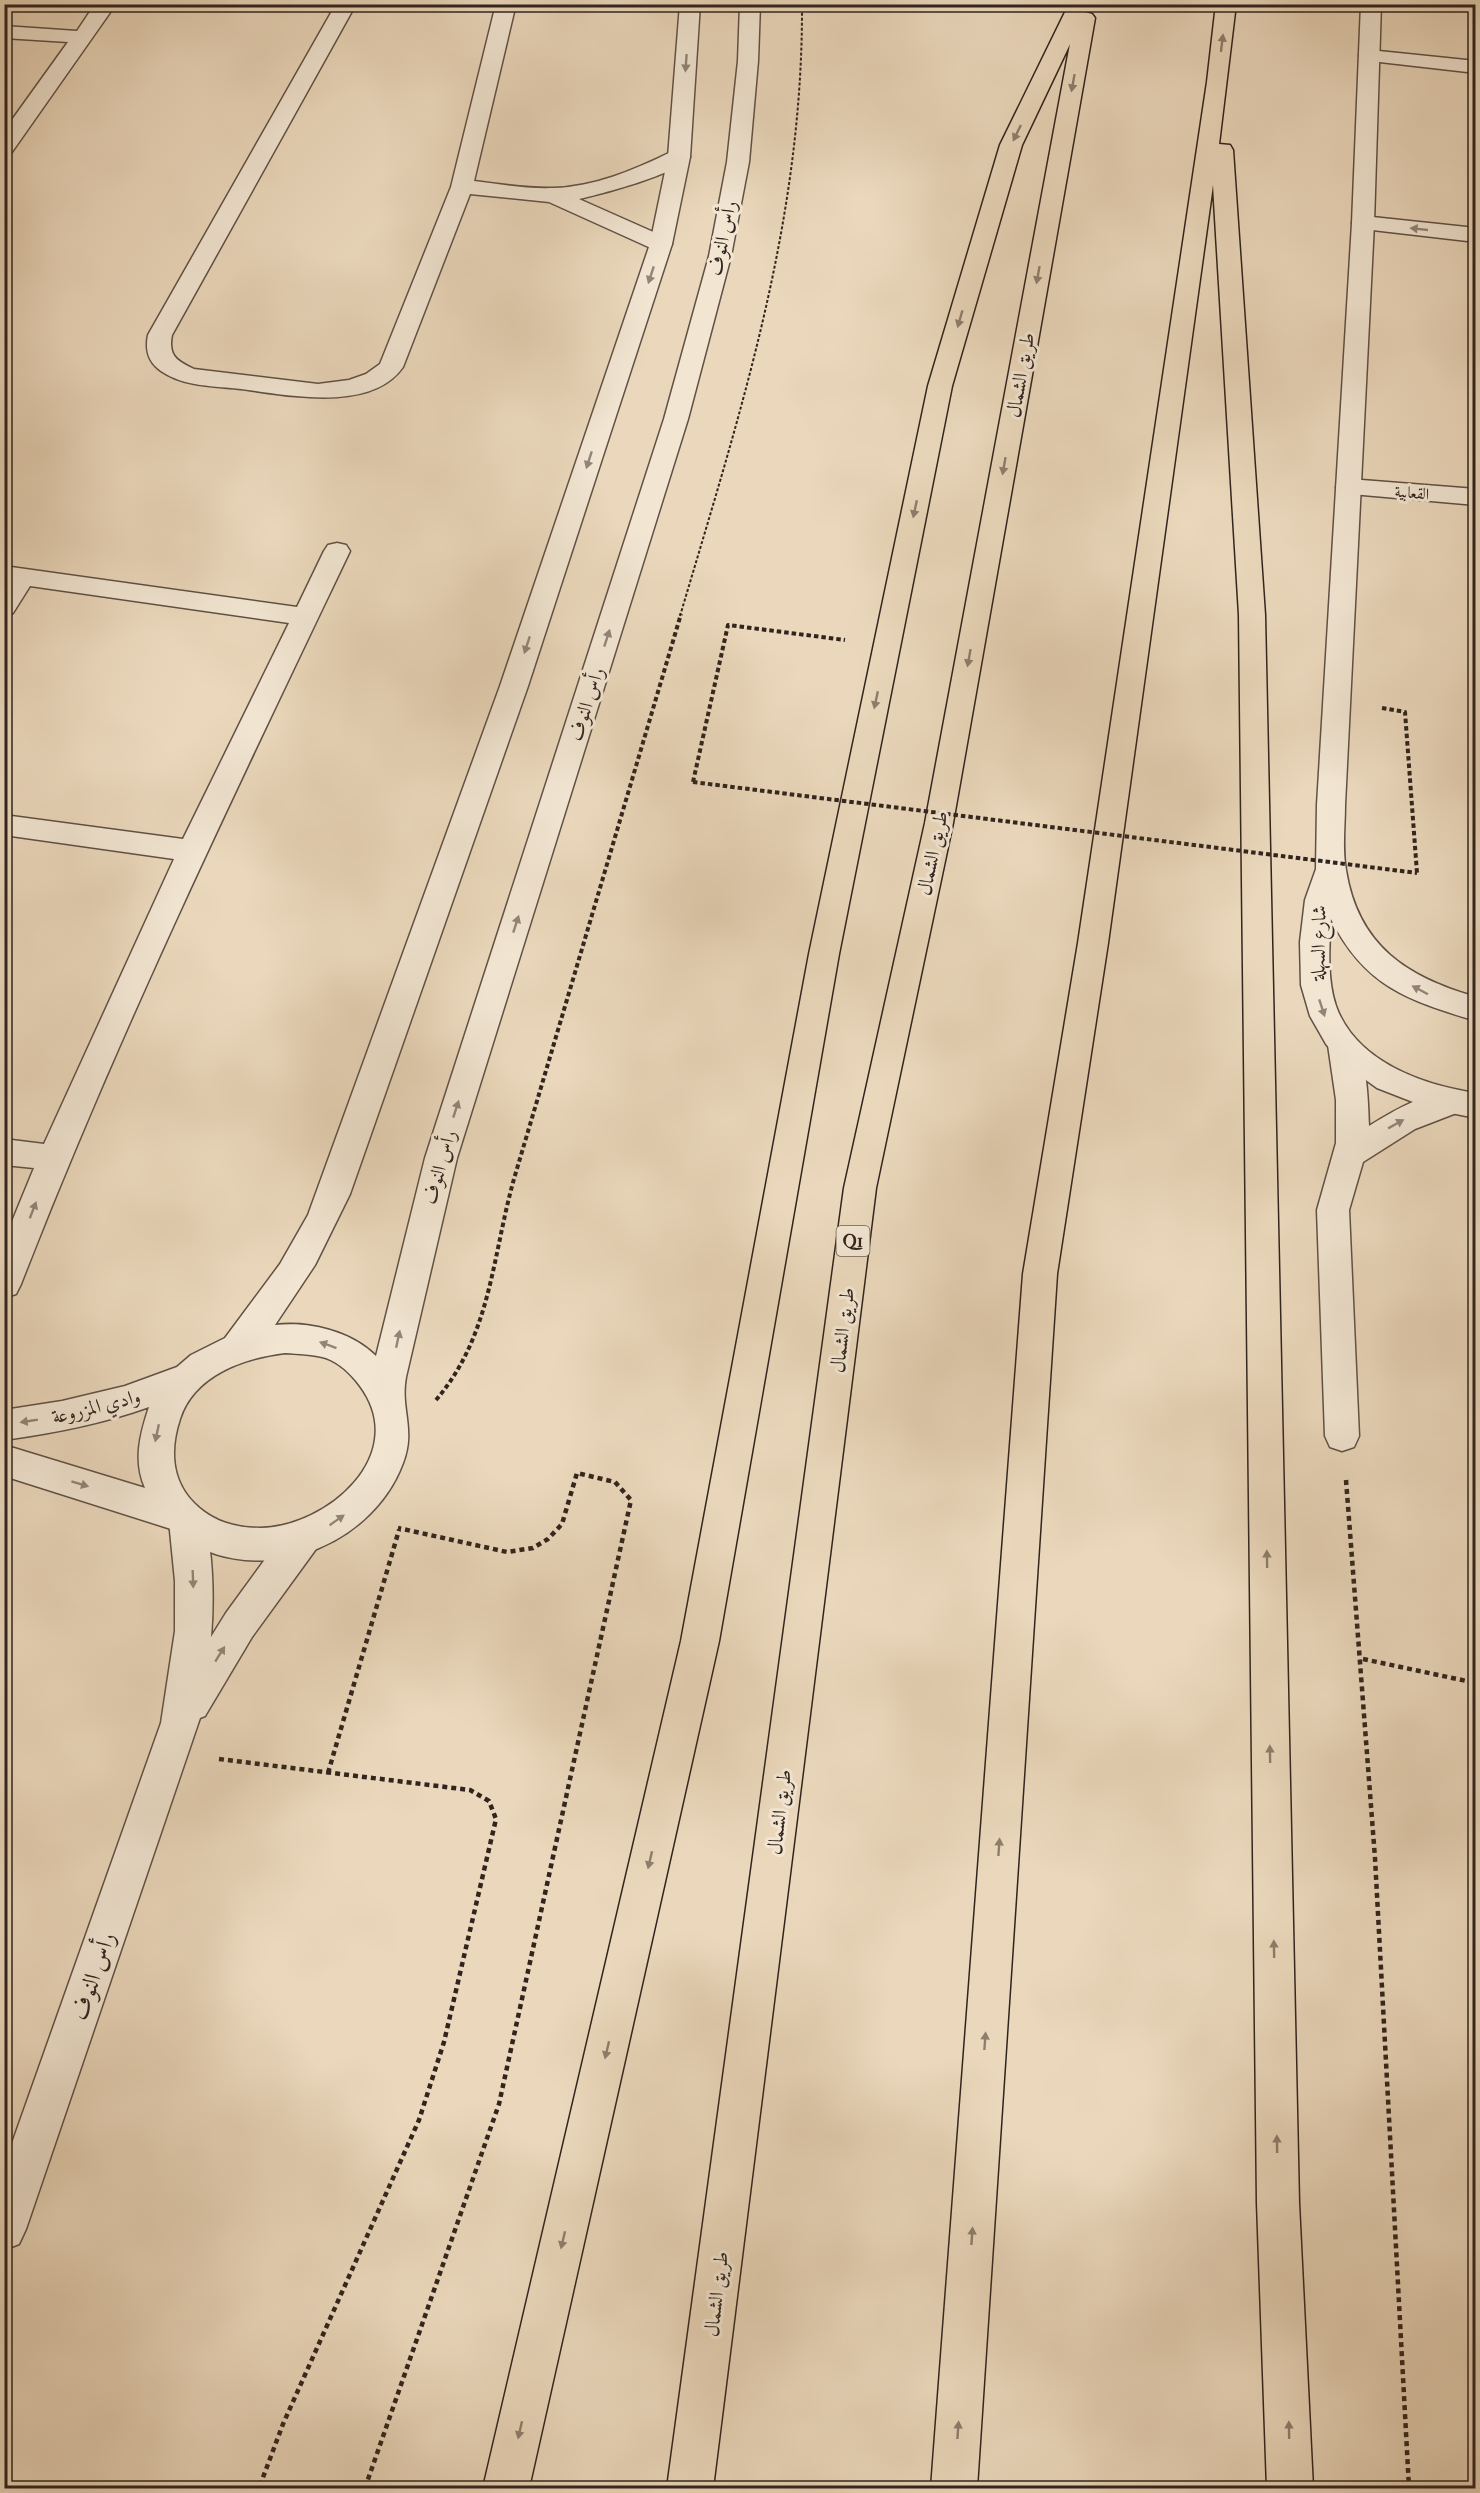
<svg xmlns="http://www.w3.org/2000/svg" width="1480" height="2493" font-family="'IM FELL French Canon',Amiri,serif">
	<style>
		.lines { fill: none; stroke-linecap: round; stroke-linejoin: round }
		.service-casing { stroke: #605146; stroke-width: 3 }
		.minor-casing { stroke: #605146; stroke-width: 3 }
		.tertiary-casing { stroke: #605146; stroke-width: 3 }
		.motorway-casing { stroke: #31241e; stroke-width: 3 }
		.path-far2 { stroke: #31241e; stroke-width: 2; stroke-dasharray: 3 2; stroke-linecap: butt }
		.path-far1 { stroke: #31241e; stroke-width: 4; stroke-dasharray: 4.5 3; stroke-linecap: butt }
		.path { stroke: #31241e; stroke-width: 4.5; stroke-dasharray: 5 4; stroke-linecap: butt }
		.service { fill: #f2e6d3; fill-rule: evenodd }
		.minor { fill: #f2e6d3; fill-rule: evenodd }
		.tertiary { fill: #f2e6d3; fill-rule: evenodd }
		.motorway { fill: #ebd8bc; fill-rule: evenodd }
		.path-bridge { stroke: #31241e; stroke-width: 4; stroke-dasharray: 4.5 3; stroke-linecap: butt }
		.oneway { fill: #8e7e6d }
		.oneway2 { fill: #928578 }
		.labels { text-anchor: middle; stroke-width: 6; stroke-linejoin: round; paint-order: stroke }
		.far-street-label { font-size: 16px; fill: #31241e; stroke: #f2e6d3 }
		.shield { fill: #f2e6d3; stroke: #6b5e54; stroke-width: 1.5 }
		.shield-label { font-size: 18px; font-weight: bold; fill: #31241e }
		.street-label { font-size: 20px; fill: #31241e; stroke: #f2e6d3 }
		.near-street-label { font-size: 24px; fill: #31241e; stroke: #f2e6d3 }
	</style>
	<rect width="100%" height="100%" fill="#ebd8bc"/>
	<filter id="stains"><feTurbulence type="fractalNoise" baseFrequency=".00333" numOctaves="4"/><feColorMatrix values="0 0 0 0 .2 0 0 0 0 .09 0 0 0 0 .02 0 0 0 .5 -.17"/></filter>
	<radialGradient id="worn" r=".72"><stop offset=".6" stop-color="#630" stop-opacity="0"/><stop offset="1" stop-color="#630" stop-opacity=".3"/></radialGradient>
	<g class="lines">
		<defs>
			<path id="service" d="M1363 216 1476 228V242L1355 228 1352 223 1355 218Z
				M1349 479 1476 489V505L1340 493 1336 487 1340 481Z
				M1343 1033 1354 1037C1367 1061 1368 1098 1369 1126 1390 1113 1434 1086 1459 1094L1464 1103 1459 1112 1415 1129 1363 1162 1349 1210 1359 1436 1354 1447 1342 1451 1330 1447 1325 1436 1317 1210 1336 1143V1100L1328 1045 1332 1037Z
				M187 1505 200 1510C214 1540 214 1603 211 1637L226 1613 290 1525 303 1521 316 1525 321 1537 316 1549 252 1637 205 1716 200 1718 26 2229 19 2244 4 2250V2166L161 1723 175 1631V1581L169 1521 174 1510Z"/>
			<path id="minor" d="M95 4H116L12 152 4 153V131L68 42 4 38V26L77 31Z
				M336 4H356L172 335C168 355 176 361 194 369L318 384 349 380 366 374 380 364 451 187 494 12 491 4H511L514 12 474 181C500 184 526 189 553 188 594 187 634 170 671 152L679 150 687 152 690 157C678 174 601 194 579 199L669 239 672 244 669 249 661 251 653 249 549 202 470 194 403 367C371 413 287 395 241 389 215 386 184 387 161 371 148 362 145 350 148 335Z
				M1369 50 1476 61V73L1362 60 1359 56 1362 52Z
				M337 543 346 545 350 551C235 792 118 1034 21 1284L16 1294 4 1298V1241L34 1168 4 1165V1139L44 1144 174 859 4 835V815L183 839 289 623 30 586 13 613 4 616V566L297 607 324 551 328 545Z"/>
			<path id="tertiary" d="M680 4H700L690 157 672 244 528 686 350 1194 315 1265 275 1325C309 1321 351 1331 376 1356L425 1158 664 419 709 256 727 162 738 61 740 4H760L758 61 749 162 731 256 688 419 457 1158 406 1377C400 1409 416 1429 403 1463 370 1552 247 1594 171 1529L4 1476V1445L145 1488C133 1461 140 1434 149 1407 102 1424 54 1433 4 1440V1410L62 1401 125 1386 177 1367 191 1355 225 1338 280 1264 308 1215 500 686 650 244 668 157ZM285 1353C298 1354 313 1354 326 1358 340 1363 352 1375 360 1386 411 1455 327 1527 260 1528 234 1528 212 1521 194 1503 171 1480 170 1449 180 1419 194 1375 244 1358 285 1353Z
				M1361 4H1381L1374 223 1345 805C1345 826 1342 849 1346 870 1358 946 1407 977 1476 997V1021C1408 1000 1365 987 1331 919 1329 946 1327 980 1336 1006 1356 1062 1423 1085 1476 1093V1118L1431 1109 1377 1088 1341 1062 1326 1044 1310 1016 1301 985 1300 942 1305 900 1316 869 1317 805 1352 223Z"/>
			<path id="motorway" d="M1069 4H1089L1085 12 1092 14 1095 18 953 823 876 1188 713 2488H667L844 1188 925 823 1070 44 1022 145 952 386 839 954 719 1641 529 2488H483L681 1641 809 954 928 386 1000 145Z
				M1216 4H1236L1219 144 1230 145 1233 150 1265 615 1299 2203 1313 2488H1267L1257 2203 1239 615 1213 185 1108 943 1057 1274 977 2488H931L1023 1274 1078 943 1207 82Z"/>
		</defs>
		<!-- service casing -->
		<use href="#service" class="service-casing"/>
		<!-- minor casing -->
		<use href="#minor" class="minor-casing"/>
		<!-- tertiary casing -->
		<use href="#tertiary" class="tertiary-casing"/>
		<!-- motorway casing -->
		<use href="#motorway" class="motorway-casing"/>
		<!-- path-far2 -->
		<path class="path-far2" d="M680 616C741 410 803 222 802 4"/>
		<!-- path-far1 -->
		<path class="path-far1" d="M1382 708 1405 712 1417 873
			M693 782 728 625 845 640
			M436 1400C493 1333 492 1252 516 1172 571 986 626 800 681 614"/>
		<!-- path -->
		<path class="path" d="M1346 1480 1375 1858 1409 2488
			M1363 1659 1476 1683
			M219 1759 470 1790 489 1801 496 1819 444 2042 419 2120 283 2424 259 2488
			M328 1773 399 1530
			M365 2488 499 2104 631 1500 615 1482 577 1473 562 1524 548 1539 533 1548 507 1552 398 1528"/>
		<!-- service -->
		<use href="#service" class="service"/>
		<!-- minor -->
		<use href="#minor" class="minor"/>
		<!-- tertiary -->
		<use href="#tertiary" class="tertiary"/>
		<!-- motorway -->
		<use href="#motorway" class="motorway"/>
		<!-- path-bridge -->
		<path class="path-bridge" d="M693 782 1417 873"/>
	</g>
	<!-- one-way arrows -->
	<defs><path id="oneway-solid" d="M-6-.8H1V-3.2L6.5 0L1 3.2V.8H-6Z" transform="scale(1.5)"/></defs>
	<g class="oneway">
		<use href="#oneway-solid" transform="translate(1222 43) rotate(-83)"/>
		<use href="#oneway-solid" transform="translate(1073 83) rotate(100)"/>
		<use href="#oneway-solid" transform="translate(1017 133) rotate(116)"/>
		<use href="#oneway-solid" transform="translate(1038 275) rotate(100)"/>
		<use href="#oneway-solid" transform="translate(960 319) rotate(106)"/>
		<use href="#oneway-solid" transform="translate(1004 466) rotate(100)"/>
		<use href="#oneway-solid" transform="translate(915 509) rotate(102)"/>
		<use href="#oneway-solid" transform="translate(969 658) rotate(100)"/>
		<use href="#oneway-solid" transform="translate(876 700) rotate(102)"/>
		<use href="#oneway-solid" transform="translate(1267 1559) rotate(-91)"/>
		<use href="#oneway-solid" transform="translate(1270 1754) rotate(-91)"/>
		<use href="#oneway-solid" transform="translate(999 1847) rotate(-86)"/>
		<use href="#oneway-solid" transform="translate(650 1860) rotate(103)"/>
		<use href="#oneway-solid" transform="translate(1274 1949) rotate(-91)"/>
		<use href="#oneway-solid" transform="translate(985 2041) rotate(-86)"/>
		<use href="#oneway-solid" transform="translate(607 2050) rotate(103)"/>
		<use href="#oneway-solid" transform="translate(1277 2144) rotate(-91)"/>
		<use href="#oneway-solid" transform="translate(972 2236) rotate(-86)"/>
		<use href="#oneway-solid" transform="translate(563 2240) rotate(103)"/>
		<use href="#oneway-solid" transform="translate(520 2430) rotate(103)"/>
		<use href="#oneway-solid" transform="translate(958 2430) rotate(-86)"/>
		<use href="#oneway-solid" transform="translate(1289 2430) rotate(-91)"/>
	</g>
	<g class="oneway2">
		<use href="#oneway-solid" transform="translate(686 63) rotate(94)"/>
		<use href="#oneway-solid" transform="translate(1419 229) rotate(-174)"/>
		<use href="#oneway-solid" transform="translate(651 275) rotate(108)"/>
		<use href="#oneway-solid" transform="translate(589 460) rotate(108)"/>
		<use href="#oneway-solid" transform="translate(607 638) rotate(-72)"/>
		<use href="#oneway-solid" transform="translate(527 645) rotate(108)"/>
		<use href="#oneway-solid" transform="translate(516 924) rotate(-72)"/>
		<use href="#oneway-solid" transform="translate(1420 990) rotate(-152)"/>
		<use href="#oneway-solid" transform="translate(1322 1008) rotate(72)"/>
		<use href="#oneway-solid" transform="translate(456 1109) rotate(-72)"/>
		<use href="#oneway-solid" transform="translate(1396 1124) rotate(-29)"/>
		<use href="#oneway-solid" transform="translate(33 1210) rotate(-69)"/>
		<use href="#oneway-solid" transform="translate(398 1339) rotate(-78)"/>
		<use href="#oneway-solid" transform="translate(328 1345) rotate(-160)"/>
		<use href="#oneway-solid" transform="translate(29 1421) rotate(171)"/>
		<use href="#oneway-solid" transform="translate(157 1433) rotate(102)"/>
		<use href="#oneway-solid" transform="translate(80 1484) rotate(17)"/>
		<use href="#oneway-solid" transform="translate(337 1520) rotate(-35)"/>
		<use href="#oneway-solid" transform="translate(193 1579) rotate(88)"/>
		<use href="#oneway-solid" transform="translate(220 1654) rotate(-58)"/>
	</g>
	<g class="labels">
		<!-- far-street labels -->
		<g class="far-street-label">
			<text transform="translate(1412 492) rotate(5)" y="6">القعابية</text>
		</g>
		<!-- shield labels -->
		<rect class="shield" x="836.5" y="1226" width="33" height="30" rx="4.5"/>
		<g class="shield-label">
			<text x="853" y="1247">Q1</text>
		</g>
		<!-- street labels -->
		<g class="street-label">
			<text transform="translate(722 238) rotate(-78)" y="7">رأس النوف</text>
			<text transform="translate(1020 375) rotate(-80)" y="7">طريق الشمال</text>
			<text transform="translate(586 704) rotate(-72)" y="7">رأس النوف</text>
			<text transform="translate(932 853) rotate(-78)" y="7">طريق الشمال</text>
			<text transform="translate(1318 943) rotate(-89)" y="7">شارع السهلة</text>
			<text transform="translate(439 1167) rotate(-74)" y="7">رأس النوف</text>
			<text transform="translate(842 1330) rotate(-83)" y="7">طريق الشمال</text>
			<text transform="translate(96 1406) rotate(-14)" y="7">وادي المزروعة</text>
			<text transform="translate(779 1812) rotate(-83)" y="7">طريق الشمال</text>
			<text transform="translate(716 2294) rotate(-83)" y="7">طريق الشمال</text>
		</g>
		<!-- near-street labels -->
		<g class="near-street-label">
			<text transform="translate(93 1976) rotate(-71)" y="8">رأس النوف</text>
		</g>
	</g>
	<!-- margin -->
	<rect width="1480" height="2493" fill="none" stroke="#ebd8bc" stroke-width="24"/>
	<rect x="6" y="6" width="1468" height="2481" fill="none" stroke="#31241e" stroke-width="3"/>
	<rect x="12" y="12" width="1456" height="2469" fill="none" stroke="#31241e" stroke-width="1.5"/>
	<rect width="100%" height="100%" filter="url(#stains)"/>
	<rect width="100%" height="100%" fill="url(#worn)"/>
</svg>
